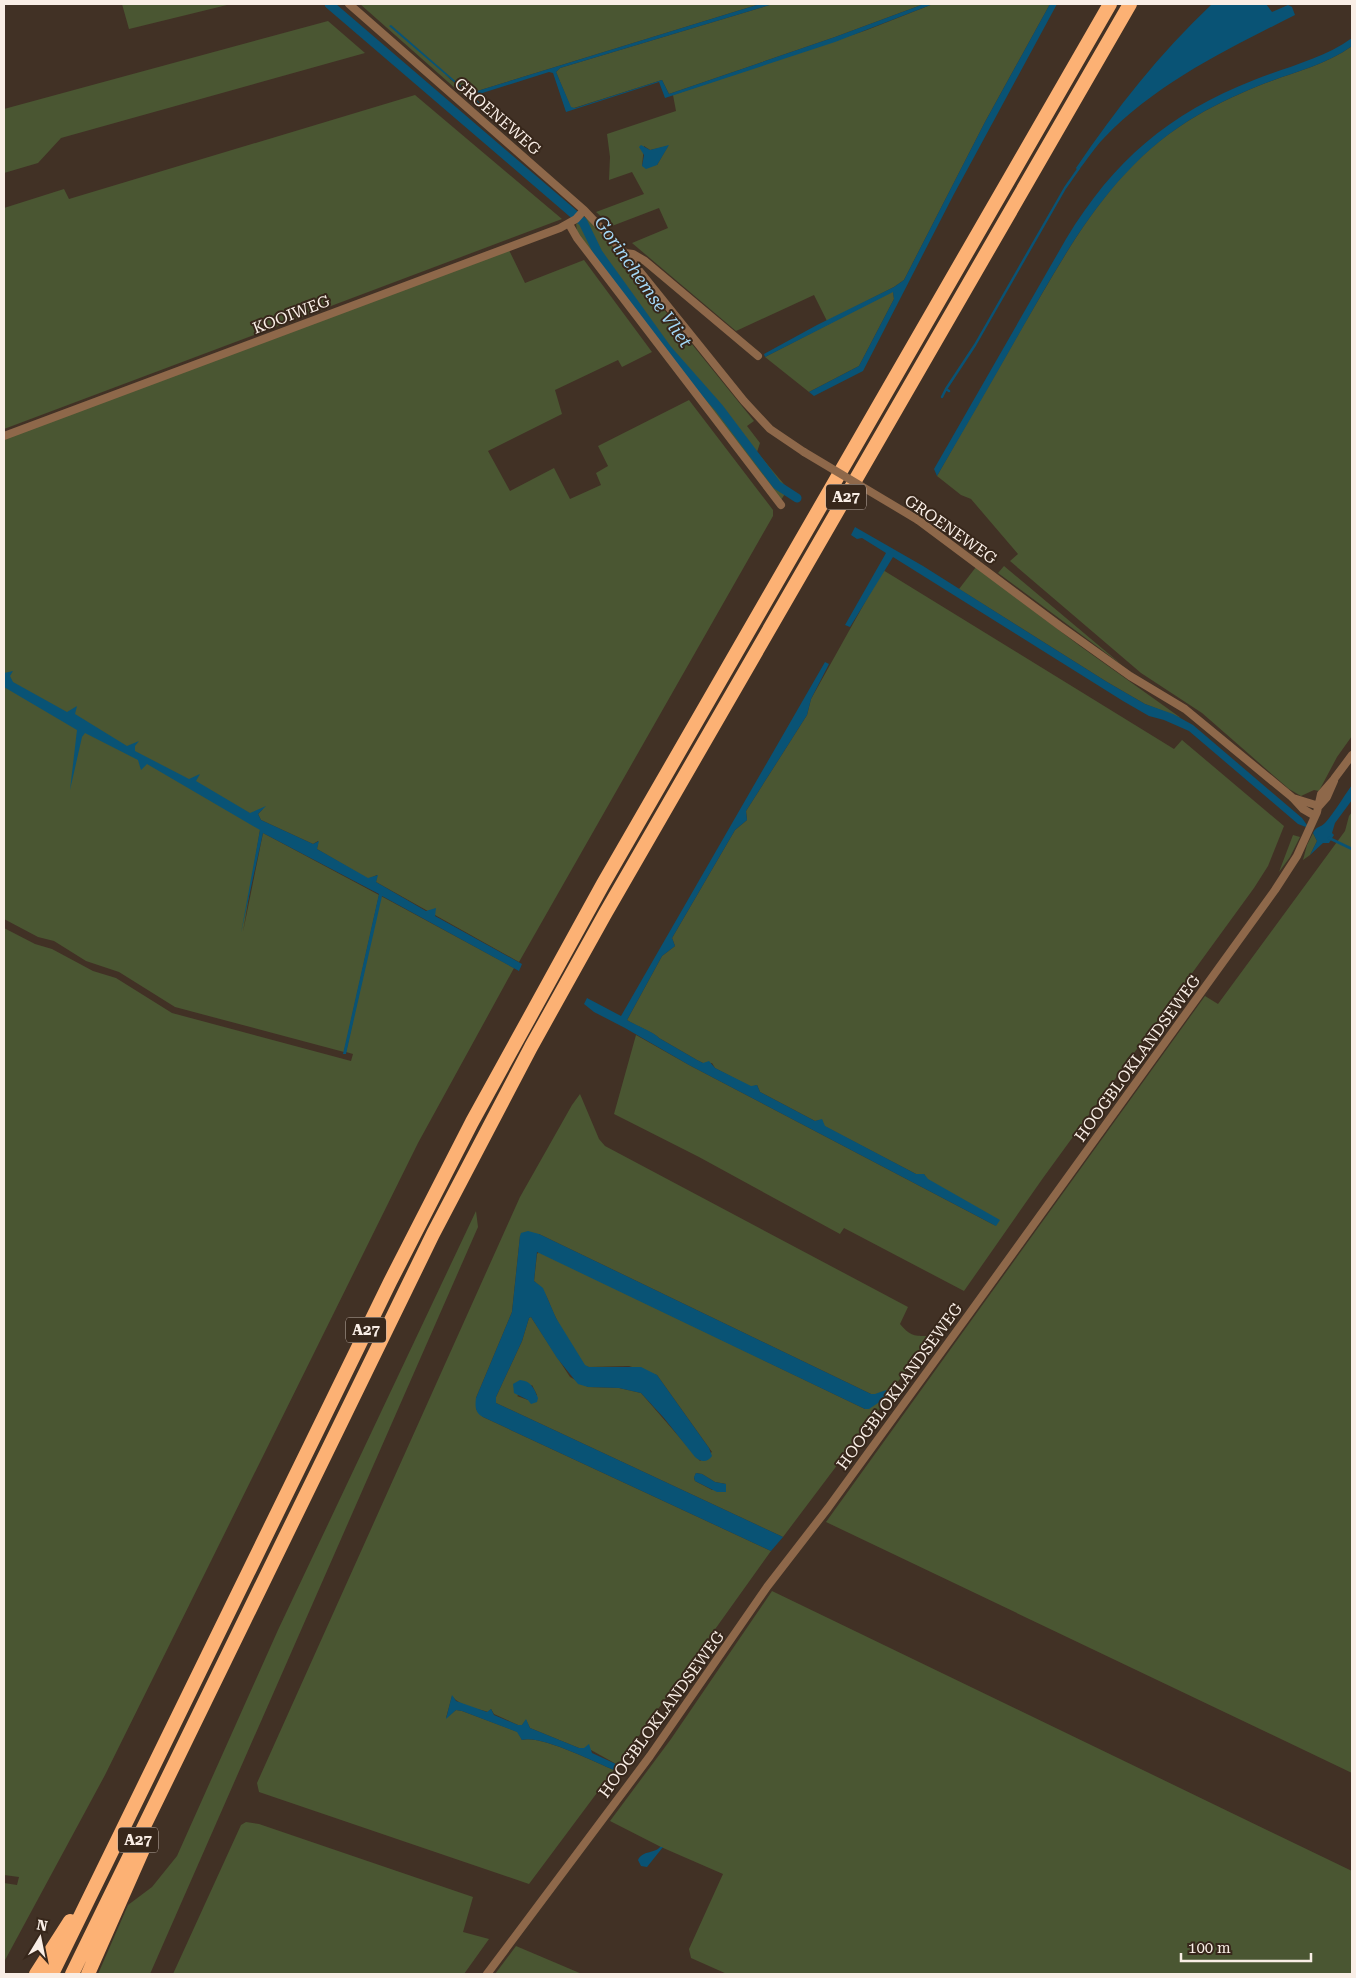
<svg xmlns="http://www.w3.org/2000/svg" width="1356" height="1978" font-family="'Roboto Serif',serif">
	<style>
		.green { fill: #4a5632; fill-rule: evenodd }
		.water { fill: #095375 }
		.lines { fill: none; stroke-linecap: round; stroke-linejoin: round }
		.stream { stroke: #095375; stroke-width: 2.5 }
		.canal { stroke: #095375; stroke-width: 9 }
		.street { stroke: #8e684a; stroke-width: 8 }
		.highway { stroke: #fcb174; stroke-width: 14 }
		.street-bridge { stroke: #8e684a; stroke-width: 8 }
		.labels { text-anchor: middle; stroke-width: 4; stroke-linejoin: round; paint-order: stroke }
		.shield { fill: #37271b; stroke: #bfb2a9; stroke-width: 1 }
		.shield-label { font-size: 15px; font-weight: bold; fill: #f9eee6 }
		.street-label { font-size: 16px; fill: #f9eee6; stroke: #37271b }
		.water-label { font-size: 18px; font-style: italic; fill: #a4d8f8; stroke: #37271b }
	</style>
	<rect width="100%" height="100%" fill="#413125"/>
	<!-- green -->
	<path class="green" d="M122 4H227V5L129 29Z
		M360 4H760L474 92H468L445 75 469 95 465 97Z
		M773 4H924L835 37 669 94 662 80 574 108H571L556 72 560 68Z
		M933 4H1050L985 122 904 280 894 287 827 321 814 295 736 331 632 243 668 228 659 208 612 226 596 212 644 194 632 172 609 180 610 157 607 134 676 111 673 95 867 30ZM644 146 650 150 668 146 657 165 642 166Z
		M328 21 365 53 61 138 38 163 4 173V109Z
		M1352 46V736L1337 757 1319 791 1314 790 1301 796 1289 789 1202 713 1141 673 1010 561 1018 554 971 499 961 495 937 476C965 426 994 378 1022 328 1068 250 1108 171 1188 121 1210 107 1234 96 1258 86 1290 73 1324 66 1352 46Z
		M415 95 562 219 4 429V208L64 189 69 199Z
		M584 217 588 219 607 239 754 421 747 426 760 443 757 452 788 489 781 500 578 237 576 224Z
		M508 248 525 283 584 260 652 352 622 367 618 360 555 390 562 414 488 451 510 491 554 468 570 499 601 485 596 473 608 466 598 446 689 400 773 510V516L519 962 376 882 377 875 368 879 317 849 318 841 313 844 261 820 258 814 263 809 249 817 261 824 243 932 263 833 379 895 344 1052 175 1007 119 972 86 961 54 941 38 937 4 919V438Z
		M893 291 894 299 859 366 809 392 765 357Z
		M1004 566 1122 665 998 573Z
		M976 567 1080 646 1181 718 1145 704 1107 682 959 589Z
		M883 570 1174 749 1182 740 1284 826 1268 866 1254 888 1043 1178 964 1291 844 1228 840 1234 699 1157 614 1114 636 1035 689 1065 996 1226 927 1179 924 1174H916L824 1126 822 1120 815 1121 760 1092 757 1085 751 1087 715 1068 712 1063H703L697 1060 659 1038C655 1033 634 1025 627 1020L662 956 675 946 672 938 735 830 747 820 746 811 807 715 811 699Z
		M1352 812V1773L826 1522 1205 996 1218 1004 1345 831 1349 816Z
		M1313 833 1317 841 1310 855 1303 860 1307 845Z
		M1293 835 1300 837 1290 857 1279 872Z
		M381 896 514 968 418 1143 105 1775 4 1962V1883L17 1885 19 1877 4 1875V928L35 944 52 949 93 971 116 978 172 1013 351 1061 353 1054 346 1052Z
		M580 1094 599 1139 605 1146 908 1307 900 1324C911 1337 915 1336 931 1336L889 1394 886 1391 875 1395 871 1394 539 1234 520 1236 512 1312 476 1398V1409L483 1417 771 1551 618 1765 591 1750 579 1748 530 1728 526 1720 522 1725H518L494 1714 491 1709 488 1712C475 1708 460 1706 452 1696L446 1718 456 1710 462 1711 518 1732 522 1740C539 1734 595 1762 614 1770L529 1884 259 1792 257 1783 520 1197 572 1105Z
		M476 1211 478 1227 150 1974H98L128 1905 152 1887 177 1856 278 1630Z
		M539 1252 865 1409 890 1395 783 1537 496 1403V1397L522 1341 529 1318 531 1317 570 1377 588 1387 619 1388 641 1393 700 1461 712 1452 657 1375 629 1366 589 1367 585 1366C575 1351 563 1334 556 1318 549 1305 547 1290 534 1281L537 1254ZM532 1385 537 1395 528 1400 517 1396ZM696 1473 702 1474 715 1482 726 1484 712 1490 695 1481 694 1478Z
		M772 1591 1352 1871V1974H727L691 1958 689 1949 723 1874 661 1847 610 1821 671 1739Z
		M246 1822 259 1824 473 1897 463 1932 489 1939 464 1974H173L241 1825Z
		M516 1946 582 1974H495Z"/>
	<!-- water -->
	<path class="water" d="M760 4H773L560 68 556 72 571 107 575 108 662 80 669 94 835 37 924 4H933L835 42 665 98 659 82 566 112 553 73 549 72 476 95 475 98 483 107 389 26 391 25 468 92H474Z
		M1050 4H1057L954 194 863 371 814 396 809 392 859 366 894 299 893 292 765 357 764 354 817 325 894 287 904 280 985 122Z
		M1212 4H1266L1272 12 1288 5 1292 7 1295 15C1228 49 1158 82 1104 138 1095 147 1087 160 1078 171L1076 168C1116 109 1160 53 1212 4Z
		M1352 38V46C1324 66 1290 73 1258 86 1234 96 1210 107 1188 121 1108 172 1066 252 1020 332 993 380 965 428 937 476L934 469 1066 239C1114 160 1168 114 1254 80 1286 67 1323 59 1352 38Z
		M641 145 650 150 669 145 657 165 646 169 642 166 644 155 639 147Z
		M855 527 923 566 1107 682 1145 704 1173 714 1193 725 1302 818 1307 825 1306 827 1298 824 1189 731 1164 720 1149 716 1123 701 893 557 850 627 845 625 886 553 862 538 857 539 851 535Z
		M825 662 829 664 811 699 807 715 746 811 747 820 735 830 672 938 675 946 662 956 627 1020C635 1025 654 1032 659 1038L697 1060 703 1063 709 1061 715 1068 751 1086 757 1085 760 1092 815 1121 822 1119 825 1126 916 1174H924L928 1179 1000 1220 996 1226 689 1065 625 1028 594 1012 584 1004 587 998 621 1016Z
		M13 671 10 676 13 682 67 712 77 706 75 714 127 746 139 741 135 746V751L189 779 200 774 196 781 250 813 266 806 258 814 261 820 313 844 319 841 317 849 368 878 378 875 376 882 426 911 436 908 435 916 522 964 519 971 382 896 346 1054H343L379 894 263 833 241 933 260 830 147 764 141 770 138 760 85 733 82 737 70 790 77 730 4 687V673Z
		M1352 785V800L1335 823 1332 833 1334 835 1329 843H1323L1310 855 1317 841 1313 833C1316 826 1320 828 1325 823 1335 812 1343 797 1352 785Z
		M528 1231 539 1234 871 1394H875L886 1390 890 1395 869 1409H865L537 1252 534 1281 543 1288 556 1318 585 1365 589 1367H641L657 1375 709 1448 712 1456C707 1463 701 1462 695 1457L664 1418 641 1393 619 1388 588 1387 578 1384 557 1358 531 1317 529 1318 522 1341 496 1397V1403L783 1537 771 1551 483 1417C475 1413 475 1406 476 1398L512 1312 520 1236 521 1233Z
		M520 1380C531 1381 534 1388 538 1398L537 1402 531 1404 528 1400 514 1393 513 1384Z
		M696 1473 702 1474 715 1482 726 1484V1492H717L695 1481 694 1477Z
		M452 1695 456 1701 487 1712 491 1709 494 1715 518 1725H522L526 1719 530 1728 579 1748H584L589 1744 592 1753 618 1765 614 1770C595 1762 539 1734 522 1740L517 1732 462 1711 456 1710 446 1719Z
		M660 1847H663L647 1867 641 1866 638 1860C643 1850 654 1854 660 1847Z"/>
	<g class="lines">
		<!-- stream -->
		<path class="stream" d="M949 391 946 389 975 345 1065 188 1079 168
			M942 397 946 389
			M1329 838 1352 849"/>
		<!-- canal -->
		<path class="canal" d="M329 4 583 222 598 253 667 349 719 408 777 485 797 498"/>
		<!-- street -->
		<path class="street" d="M349 4 584 210 625 253 744 401 770 429 804 452
			M569 224 577 238 781 505
			M625 253 633 254 645 261 758 356
			M4 436 560 228 576 219 584 210
			M918 520 1060 626 1130 676 1185 709 1293 798 1303 809 1315 816
			M1293 798 1319 806
			M1319 806 1327 797 1334 781
			M487 1974 650 1756 767 1587 828 1508 969 1314 1275 890 1297 856 1317 812 1321 794 1334 779 1352 755"/>
		<!-- highway -->
		<path class="highway" d="M36 1974 70 1921
			M52 1974 390 1282 472 1122 603 884 1110 4
			M72 1974 433 1234 531 1047 605 914 1130 4
			M88 1974 145 1845"/>
		<!-- street-bridge -->
		<path class="street-bridge" d="M804 452 918 520"/>
	</g>
	<g class="labels">
		<!-- shield labels -->
		<g class="shield">
			<rect x="826" y="484.5" width="40" height="25" rx="4"/>
			<rect x="346" y="1317.5" width="40" height="25" rx="4"/>
			<rect x="118" y="1827.5" width="40" height="25" rx="4"/>
		</g>
		<g class="shield-label">
			<text x="846" y="502">A27</text>
			<text x="366" y="1335">A27</text>
			<text x="138" y="1845">A27</text>
		</g>
		<!-- street labels -->
		<g class="street-label">
			<text transform="translate(498 116) rotate(41)" y="6">GROENEWEG</text>
			<text transform="translate(291 314) rotate(-21)" y="6">KOOIWEG</text>
			<text transform="translate(951 529) rotate(35)" y="6">GROENEWEG</text>
			<text transform="translate(1137 1058) rotate(-54)" y="6">HOOGBLOKLANDSEWEG</text>
			<text transform="translate(899 1386) rotate(-54)" y="6">HOOGBLOKLANDSEWEG</text>
			<text transform="translate(661 1714) rotate(-54)" y="6">HOOGBLOKLANDSEWEG</text>
		</g>
		<!-- water labels -->
		<g class="water-label">
			<text transform="translate(643 282) rotate(55)" y="6">Gorinchemse Vliet</text>
		</g>
	</g>
	<!-- border -->
	<rect width="1356" height="1978" fill="none" stroke="#f9eee6" stroke-width="10"/>
	<!-- north arrow -->
	<g transform="translate(40 1938) rotate(10)" stroke="#37271b" stroke-width="4" paint-order="stroke">
	<path d="M0-4L9 19L0 12L-9 19Z" fill="#f9eee6"/>
	<text y="-8" font-size="14" font-weight="bold" text-anchor="middle" fill="#f9eee6">N</text>
	</g>
	<!-- scale -->
	<path d="M1181 1953v8h130v-8" fill="none" stroke="#f9eee6" stroke-width="2.5"/>
	<text x="1188" y="1953" font-size="15" fill="#f9eee6" stroke="#37271b" stroke-width="4" paint-order="stroke">100 m</text>
</svg>
